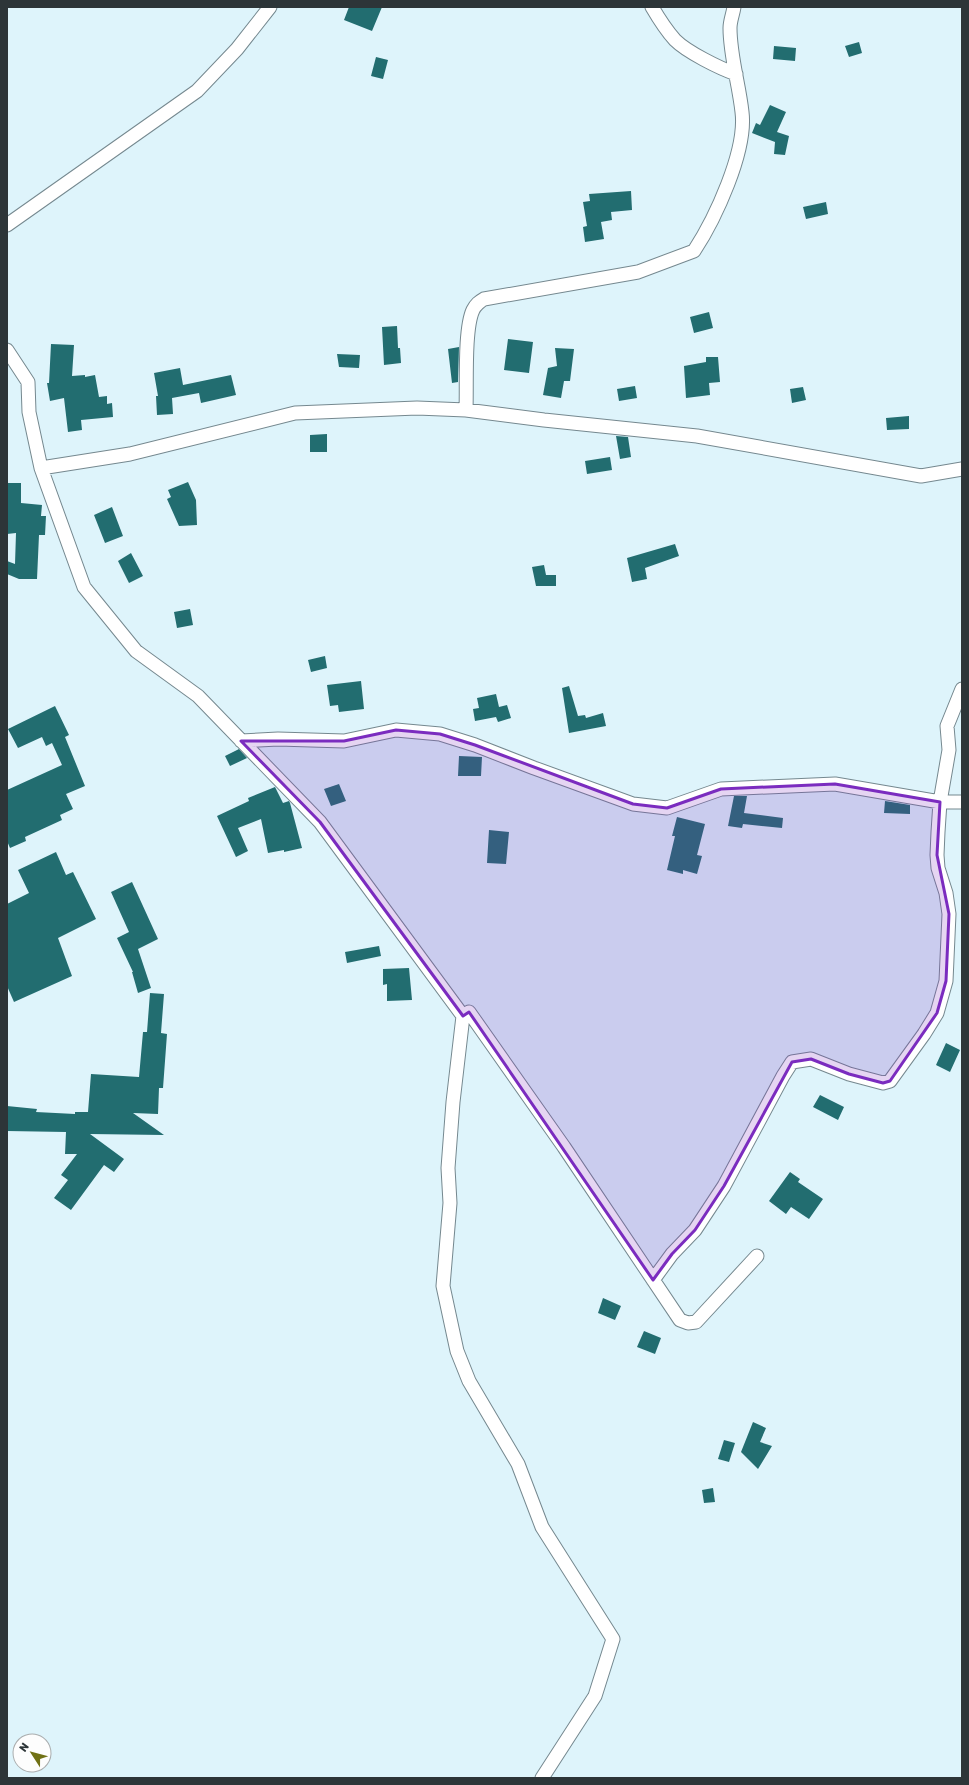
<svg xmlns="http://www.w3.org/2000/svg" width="969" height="1785" font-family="Rubik,sans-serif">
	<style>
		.building { fill: #226d70 }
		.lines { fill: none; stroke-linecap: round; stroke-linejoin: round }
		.street-casing { stroke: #75888f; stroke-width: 15 }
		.street { stroke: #fff; stroke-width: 13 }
		.marked { fill: #7b2cbf; fill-opacity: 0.2; stroke: #7b2cbf; stroke-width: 3; stroke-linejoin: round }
	</style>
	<rect width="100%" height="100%" fill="#def4fb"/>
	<!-- building -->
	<path class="building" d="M349 7H382L372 31 344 20Z
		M859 42 862 53 849 57 845 46Z
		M774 46 796 48 795 61 773 59Z
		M376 57 388 60 383 79 371 76Z
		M770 105 786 112 777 132 789 136 785 155 774 154 775 142 752 133 756 123 760 125Z
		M631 191 632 210 611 212 612 220 601 222 604 239 585 242 583 227 587 226 583 202 590 201 589 194Z
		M826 202 828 214 806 219 803 207Z
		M709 312 713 328 694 333 690 317Z
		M397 326 398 348H400L401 363 384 365 382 327Z
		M508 339 533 342 529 373 504 370Z
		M51 344 74 345 72 376 85 375V377L95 375 99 397 107 396V404L112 403 113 417 81 420 82 430 68 432 64 398 50 401 47 383H49Z
		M459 347 458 382 452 383 448 349Z
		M555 348 574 349 570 381H564L561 398 543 395 548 368 557 366Z
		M337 354 360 355 359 368 339 367Z
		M706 357H718L720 382 709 383 710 395 686 398 684 366 706 362Z
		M180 368 183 385 231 375 236 395 201 403 199 393 172 398 173 414 157 415 156 396H158L154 373Z
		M635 386 637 398 619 401 617 389Z
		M803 387 806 400 792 403 790 389Z
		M909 416V429L887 430 886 418Z
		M327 434V452H310V435Z
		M616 436 628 437 631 457 620 459Z
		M610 457 612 470 587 474 585 461Z
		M188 482 196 500 197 525 179 526 167 499 171 497 168 490Z
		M7 483H21V503L42 505 41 516H46L45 535H39L37 579H19L7 574V561L15 564 16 533 7 534Z
		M112 507 123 536 105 543 94 515Z
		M675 544 679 556 645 568 647 579 632 582 627 558Z
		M131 553 143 576 129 583 118 561Z
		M544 565 546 575H556V586H536L532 567Z
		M190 609 193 625 177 628 174 612Z
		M325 656 327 668 311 672 308 660Z
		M361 681 364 709 339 712 338 705 330 706 327 685Z
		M569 686 578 716 585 715 586 718 603 713 606 726 569 733 562 688Z
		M496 694 499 707 507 705 511 718 498 722 496 717 475 721 473 709 479 708 477 698Z
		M55 706 69 735 65 737 85 786 66 794 73 809 60 815 62 820 25 837 26 841 10 848 7 841V790L62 765 52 743 46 746 42 737 18 748 8 729Z
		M239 749 247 758 230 766 225 756Z
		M459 756 482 757 481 776H458Z
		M339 784 346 801 331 806 324 789Z
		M275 787 283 803 289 801 290 803 302 848 284 852V850L268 853 261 819 238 828 248 851 236 857 217 816 249 801 248 798Z
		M734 796H747L744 813 783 818 782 828 743 824 742 828 728 826Z
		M885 801 910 805V814L884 813Z
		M677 817 705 824 697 855 702 856 697 874 683 870V874L667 870 675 836H672Z
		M489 830 509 832 506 864 487 863Z
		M56 852 66 875 73 872 96 919 58 938 72 976 14 1002 7 986V904L29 893 18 870Z
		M132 882 158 939 138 949 151 988 138 993 132 972H133L117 938 129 932 111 892Z
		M379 946 381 956 347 963 345 952Z
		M409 968 412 1000 387 1001V984L383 985V969Z
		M150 993 164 994 161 1033 167 1034 163 1088H159L158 1114 133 1113 164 1135 90 1134 124 1159 114 1172 104 1165 71 1210 54 1198 68 1180 61 1175 77 1154H65L66 1132 7 1131V1106L37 1109 36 1112 75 1114V1112H88L91 1074 139 1077 143 1032H147Z
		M946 1043 960 1050 950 1072 936 1065Z
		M820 1095 844 1107 838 1120 813 1107Z
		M790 1172 800 1179 798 1182 823 1199 809 1219 791 1207 786 1214 769 1201Z
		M603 1298 621 1306 615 1320 598 1313Z
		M644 1331 661 1338 655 1354 637 1347Z
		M753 1422 766 1428 760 1442 772 1446 758 1469 741 1452Z
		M724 1440 735 1443 729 1462 718 1459Z
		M713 1488 715 1502 704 1503 702 1490Z"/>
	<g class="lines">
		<defs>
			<path id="street" d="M652 7C659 19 666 30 675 40 687 52 719 68 736 74
				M7 225 197 91 237 49 270 7
				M7 350 28 382 29 412 41 468 84 587 136 651 198 696 320 822 463 1016 469 1012 564 1147 680 1320 688 1323 696 1322 757 1256
				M466 410C467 386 464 329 473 310 476 304 479 302 484 299L638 272 694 251C715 219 747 151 742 112 739 84 730 56 730 28 730 21 733 14 734 7
				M41 468 130 454 295 413 417 408 466 410 544 420 697 436 921 476 962 469
				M241 741 278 739 344 741 396 730 440 734 475 745 534 768 633 804 667 808 721 789 835 784 940 802H962
				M463 1016 453 1102 448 1168 450 1203 443 1286 457 1351 469 1381 518 1464 542 1527 613 1639 595 1696 542 1778
				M653 1280 672 1254 695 1230 724 1186 783 1076 792 1062 811 1059 849 1074 883 1083 890 1081 924 1034 937 1013 946 981 949 914 946 893 938 868 937 855 938 832 940 802 949 750 947 726 962 689"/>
		</defs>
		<!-- street casing -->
		<use href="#street" class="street-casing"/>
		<!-- street -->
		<use href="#street" class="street"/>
	</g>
	<!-- marked area -->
	<path class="marked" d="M396 730 440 734 475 745 633 804 667 808 721 789 835 784 940 802 937 855 949 914 946 981 937 1013 890 1081 883 1083 849 1074 811 1059 792 1062 724 1186 695 1230 672 1254 653 1280 469 1012 463 1016 320 822 241 741H344Z"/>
	<!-- border -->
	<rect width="969" height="1785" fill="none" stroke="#2d3538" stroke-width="16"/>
	<!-- north arrow -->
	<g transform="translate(32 1753) rotate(306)"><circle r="19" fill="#fdfdfd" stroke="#aaadae"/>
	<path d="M0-3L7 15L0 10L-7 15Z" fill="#707115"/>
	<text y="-6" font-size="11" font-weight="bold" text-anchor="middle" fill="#2d3538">N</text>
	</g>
</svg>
